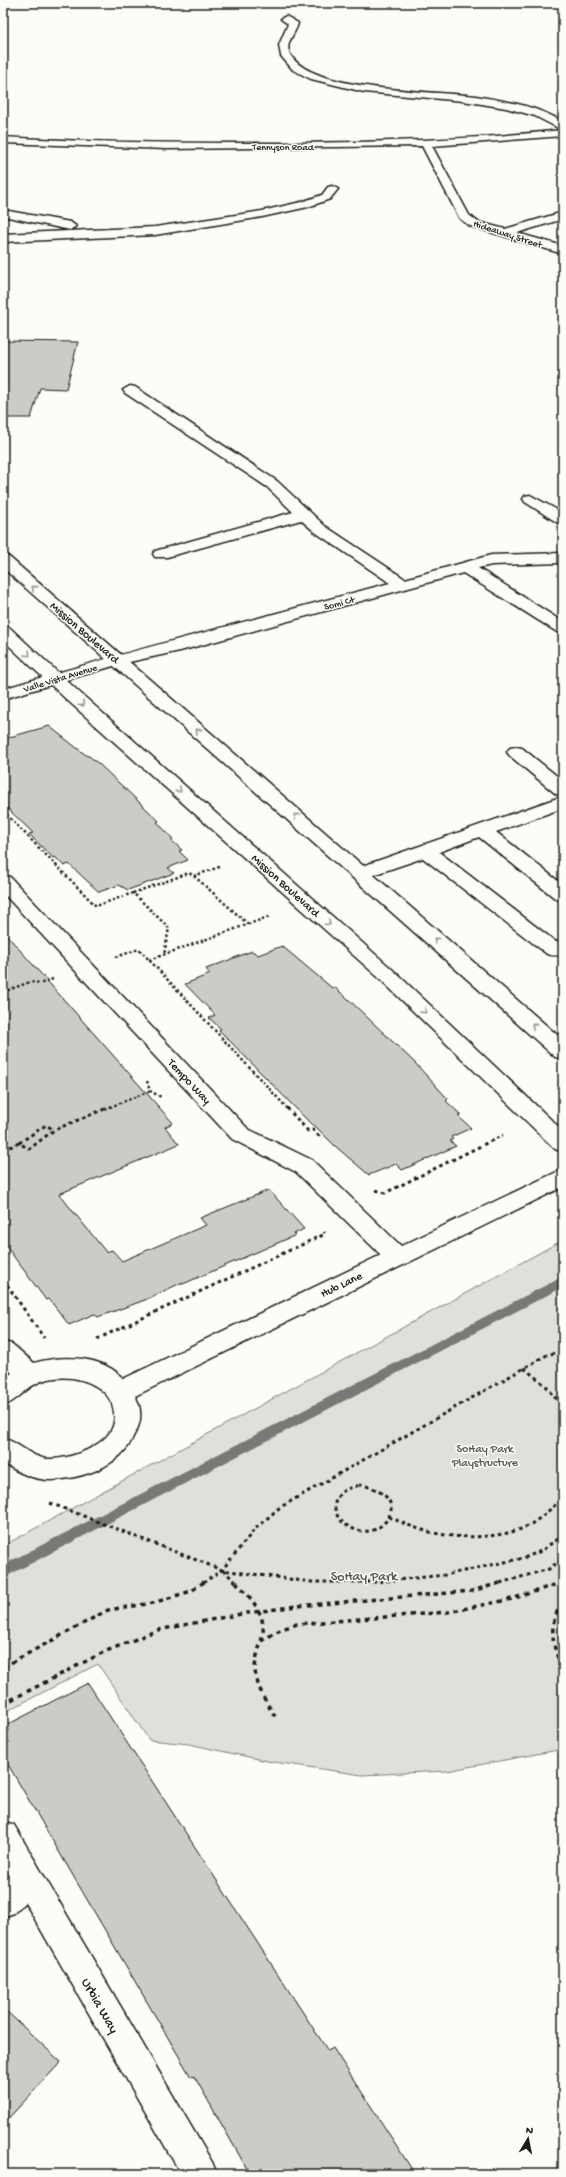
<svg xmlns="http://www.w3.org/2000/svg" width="566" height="2177" font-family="'Gochi Hand',sans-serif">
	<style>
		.green { fill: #e0dfdb; stroke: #7e7e7c }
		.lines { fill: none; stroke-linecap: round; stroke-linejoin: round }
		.stream { fill: #797876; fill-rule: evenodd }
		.building { fill: #cccbc8; stroke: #1c1c1c }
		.minor-casing { stroke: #1c1c1c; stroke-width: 3 }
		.major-casing { stroke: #1c1c1c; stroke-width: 3 }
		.path-far2 { stroke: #1c1c1c; stroke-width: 2.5; stroke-dasharray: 2.5 2.5; stroke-linecap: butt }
		.path-far1 { stroke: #1c1c1c; stroke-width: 3; stroke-dasharray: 3.5 3.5; stroke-linecap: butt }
		.path { stroke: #1c1c1c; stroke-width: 3.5; stroke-dasharray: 4.5 4.5; stroke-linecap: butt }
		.minor { fill: #fdfcf7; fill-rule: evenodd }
		.major { fill: #fdfcf7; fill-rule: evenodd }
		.oneway { stroke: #989794 }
		.labels { text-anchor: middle; stroke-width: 3; stroke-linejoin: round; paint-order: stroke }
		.far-street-label { font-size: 10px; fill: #1c1c1c; stroke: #fdfcf7 }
		.street-label { font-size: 12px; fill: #1c1c1c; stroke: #fdfcf7 }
		.park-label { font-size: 12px; fill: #575655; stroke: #fdfcf7 }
		.near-park-label { font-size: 14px; fill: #575655; stroke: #fdfcf7 }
		.near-street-label { font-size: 14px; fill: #1c1c1c; stroke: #fdfcf7 }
	</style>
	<rect width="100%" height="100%" fill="#fdfcf7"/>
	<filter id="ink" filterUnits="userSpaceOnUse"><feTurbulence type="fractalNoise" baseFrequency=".025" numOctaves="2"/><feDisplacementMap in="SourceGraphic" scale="8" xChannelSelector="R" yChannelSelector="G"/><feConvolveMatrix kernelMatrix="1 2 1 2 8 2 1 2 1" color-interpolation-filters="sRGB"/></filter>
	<g filter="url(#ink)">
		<!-- green -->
		<path class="green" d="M563 1240V1749L447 1771 362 1775 267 1761 189 1744 149 1740 98 1664 3 1713V1546Z"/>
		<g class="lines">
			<!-- stream -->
			<path class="stream" d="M558 1279 563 1281V1287L3 1578V1565Z"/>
		</g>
		<!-- building -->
		<path class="building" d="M3 341 78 342 66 389 40 388 31 418H3Z
			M49 726 87 756H89L99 764 159 821 157 822 173 839 171 840 182 850 179 851 188 860 168 868 174 873 128 890 119 885 99 892 69 864 64 866 55 857 53 858 29 834 33 833 3 804V739Z
			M3 931 173 1123 165 1127 179 1144 59 1194 106 1252 112 1250 122 1261 206 1225 200 1218 269 1190 304 1229 294 1234 296 1235 183 1284V1282L145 1300 98 1317 94 1314 69 1325 49 1299 46 1300 3 1242Z
			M282 946 332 988 334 987 347 998 414 1062 448 1099 446 1101 461 1115 458 1116 471 1128 451 1137 453 1139 450 1141 456 1146 402 1170 396 1164 369 1175 335 1146 314 1125H312L219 1030 221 1029 209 1018 215 1015 185 984 210 974 206 969 252 951 258 955Z
			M88 1683 328 2051 333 2048 415 2174H250L194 2076 191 2077 3 1756V1727Z
			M3 2008 61 2062 3 2124Z"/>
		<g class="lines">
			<defs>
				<path id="minor" d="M286 16 298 23C296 34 284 42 290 54 310 92 436 91 476 96 506 101 537 106 563 122V136L432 146 469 215 478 222 505 229 563 212V219L517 233 563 246V254L470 226 460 219 422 146 166 149 3 143V137C96 143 188 143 281 143 375 142 469 140 562 130L535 116 506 108 463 101 364 92 311 79 293 70 281 56 279 45 288 24 281 19Z
					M332 186 338 189 330 199 308 207 262 217 155 235 3 242V234L155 227 262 211 301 202 322 195 328 187Z
					M3 210 70 222 76 226 70 230 3 216Z
					M130 386 135 387 277 481 325 526 405 579 491 555 563 553V563L492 565 478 568 563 622V634L557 632 463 573 180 651 120 664 3 699V689C131 650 261 618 390 583L315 532 301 520 167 557H155L153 554 155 551 293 512 267 487 125 393 123 390Z
					M530 495 563 513V525L558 523 525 502 523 499 525 496Z
					M516 747 522 748 563 781V796L556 794 510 756 507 752 510 748Z
					M563 796V808L496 832 563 885V901L556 899 479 837 439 852 556 942 563 940V954C557 956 553 956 547 954L423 858 361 879 354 877 351 873 354 869Z
					M3 875 10 877 248 1129 312 1160 401 1246 563 1169V1187L135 1396C142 1408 142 1422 135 1433 132 1438 130 1445 126 1449 109 1470 77 1479 51 1480 34 1480 16 1472 3 1462V1438C20 1443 31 1458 49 1459 69 1460 111 1445 114 1422 118 1389 83 1375 55 1378 27 1381 23 1399 3 1406V1379L12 1373 3 1365V1342L12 1344 34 1363C61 1355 104 1355 123 1379L381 1255 296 1172 232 1139 3 893Z
					M3 1821 14 1825 212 2162 217 2174H181L25 1902 14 1913 3 1917V1880L9 1874 3 1864Z"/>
				<path id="major" d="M3 555 9 557 563 1040V1059L555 1057 3 568Z
					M3 626 9 627 79 692 393 970 563 1131V1152L555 1149 379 978 67 700 3 640Z"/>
			</defs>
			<!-- minor casing -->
			<use href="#minor" class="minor-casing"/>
			<!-- major casing -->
			<use href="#major" class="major-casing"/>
			<!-- path-far2 -->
			<path class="path-far2" d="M3 811 96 906 133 893 169 928 164 955
				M194 876 248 924
				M133 893 189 873 194 876 219 867
				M116 957 139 949 288 1109
				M149 960 271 916
				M3 992 30 982 42 983 53 979
				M147 1081 150 1091 161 1097
				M105 1109 150 1091"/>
			<!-- path-far1 -->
			<path class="path-far1" d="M287 1108 308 1131 313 1130 322 1139
				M19 1143 46 1125 54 1130
				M3 1150 19 1143 29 1149 54 1130 107 1108
				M376 1190 385 1193 503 1135
				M3 1279 44 1338
				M97 1339 325 1234 324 1232
				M524 1368 546 1386 563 1407
				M359 1485C377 1486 403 1502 385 1522 361 1549 314 1510 345 1490 348 1488 355 1487 359 1485Z
				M50 1503 222 1570 311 1582H376L445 1575 524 1558 541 1551 563 1535
				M389 1517C401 1522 414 1528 426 1531 455 1539 493 1539 521 1529 537 1523 550 1509 563 1498
				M223 1570 237 1583
				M203 1583 222 1570 255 1529 279 1508 547 1355 563 1351
				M500 1583 549 1569 563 1558
				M560 1583 563 1582"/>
			<!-- path -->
			<path class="path" d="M236 1582C250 1597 268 1615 262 1638 259 1649 255 1659 255 1671 257 1688 267 1704 276 1718
				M563 1603C547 1622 552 1648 563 1669
				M261 1641 282 1629 297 1624 448 1612 512 1599 563 1582
				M3 1667 108 1610 153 1603 191 1591 204 1582
				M3 1704 104 1652 158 1630 241 1614 297 1606 472 1591 503 1582"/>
			<!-- minor -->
			<use href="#minor" class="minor"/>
			<!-- major -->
			<use href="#major" class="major"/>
		</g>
		<!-- one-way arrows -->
		<defs><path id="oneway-chevron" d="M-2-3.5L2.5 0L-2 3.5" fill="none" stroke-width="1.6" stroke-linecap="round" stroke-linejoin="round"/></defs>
		<g class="oneway">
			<use href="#oneway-chevron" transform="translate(34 588) rotate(-139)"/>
			<use href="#oneway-chevron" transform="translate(28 654) rotate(44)"/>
			<use href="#oneway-chevron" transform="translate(82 704) rotate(42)"/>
			<use href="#oneway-chevron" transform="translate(198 731) rotate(-139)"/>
			<use href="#oneway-chevron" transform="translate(179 790) rotate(42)"/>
			<use href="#oneway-chevron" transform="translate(296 816) rotate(-139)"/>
			<use href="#oneway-chevron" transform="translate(328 923) rotate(42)"/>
			<use href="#oneway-chevron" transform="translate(436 940) rotate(-139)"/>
			<use href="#oneway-chevron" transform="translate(424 1011) rotate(44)"/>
			<use href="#oneway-chevron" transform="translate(534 1026) rotate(-139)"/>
		</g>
	</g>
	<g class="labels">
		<!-- far-street labels -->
		<g class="far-street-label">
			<text x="283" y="150">Tennyson Road</text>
			<text transform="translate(508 233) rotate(18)" y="4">Hideaway Street</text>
			<text transform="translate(339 602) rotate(-15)" y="4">Somi Ct</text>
			<text transform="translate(60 677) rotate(-17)" y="4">Valle Vista Avenue</text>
		</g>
		<!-- street labels -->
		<g class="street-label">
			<text transform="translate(85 632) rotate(41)" y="4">Mission Boulevard</text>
			<text transform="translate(286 885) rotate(42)" y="4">Mission Boulevard</text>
			<text transform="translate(190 1081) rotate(47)" y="4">Tempo Way</text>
			<text transform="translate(341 1284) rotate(-26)" y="4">Hub Lane</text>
		</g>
		<!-- park labels -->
		<g class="park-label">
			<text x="485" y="1452">SoHay Park<tspan x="485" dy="14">Playstructure</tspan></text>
		</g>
		<!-- near-park labels -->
		<g class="near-park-label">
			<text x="364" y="1580">SoHay Park</text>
		</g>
		<!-- near-street labels -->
		<g class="near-street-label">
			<text transform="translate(101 2005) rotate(60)" y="5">Urbia Way</text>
		</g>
	</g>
	<!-- margin -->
	<rect width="566" height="2177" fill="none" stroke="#fdfcf7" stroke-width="16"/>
	<rect x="8" y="8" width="550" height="2161" fill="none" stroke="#1c1c1c" stroke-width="1.5" filter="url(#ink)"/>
	<!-- north arrow -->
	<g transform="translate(528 2139) rotate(10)" stroke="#fdfcf7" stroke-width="3" paint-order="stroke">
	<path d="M0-3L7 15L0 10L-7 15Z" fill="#1c1c1c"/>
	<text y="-6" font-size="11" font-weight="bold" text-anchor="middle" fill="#1c1c1c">N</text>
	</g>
</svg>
